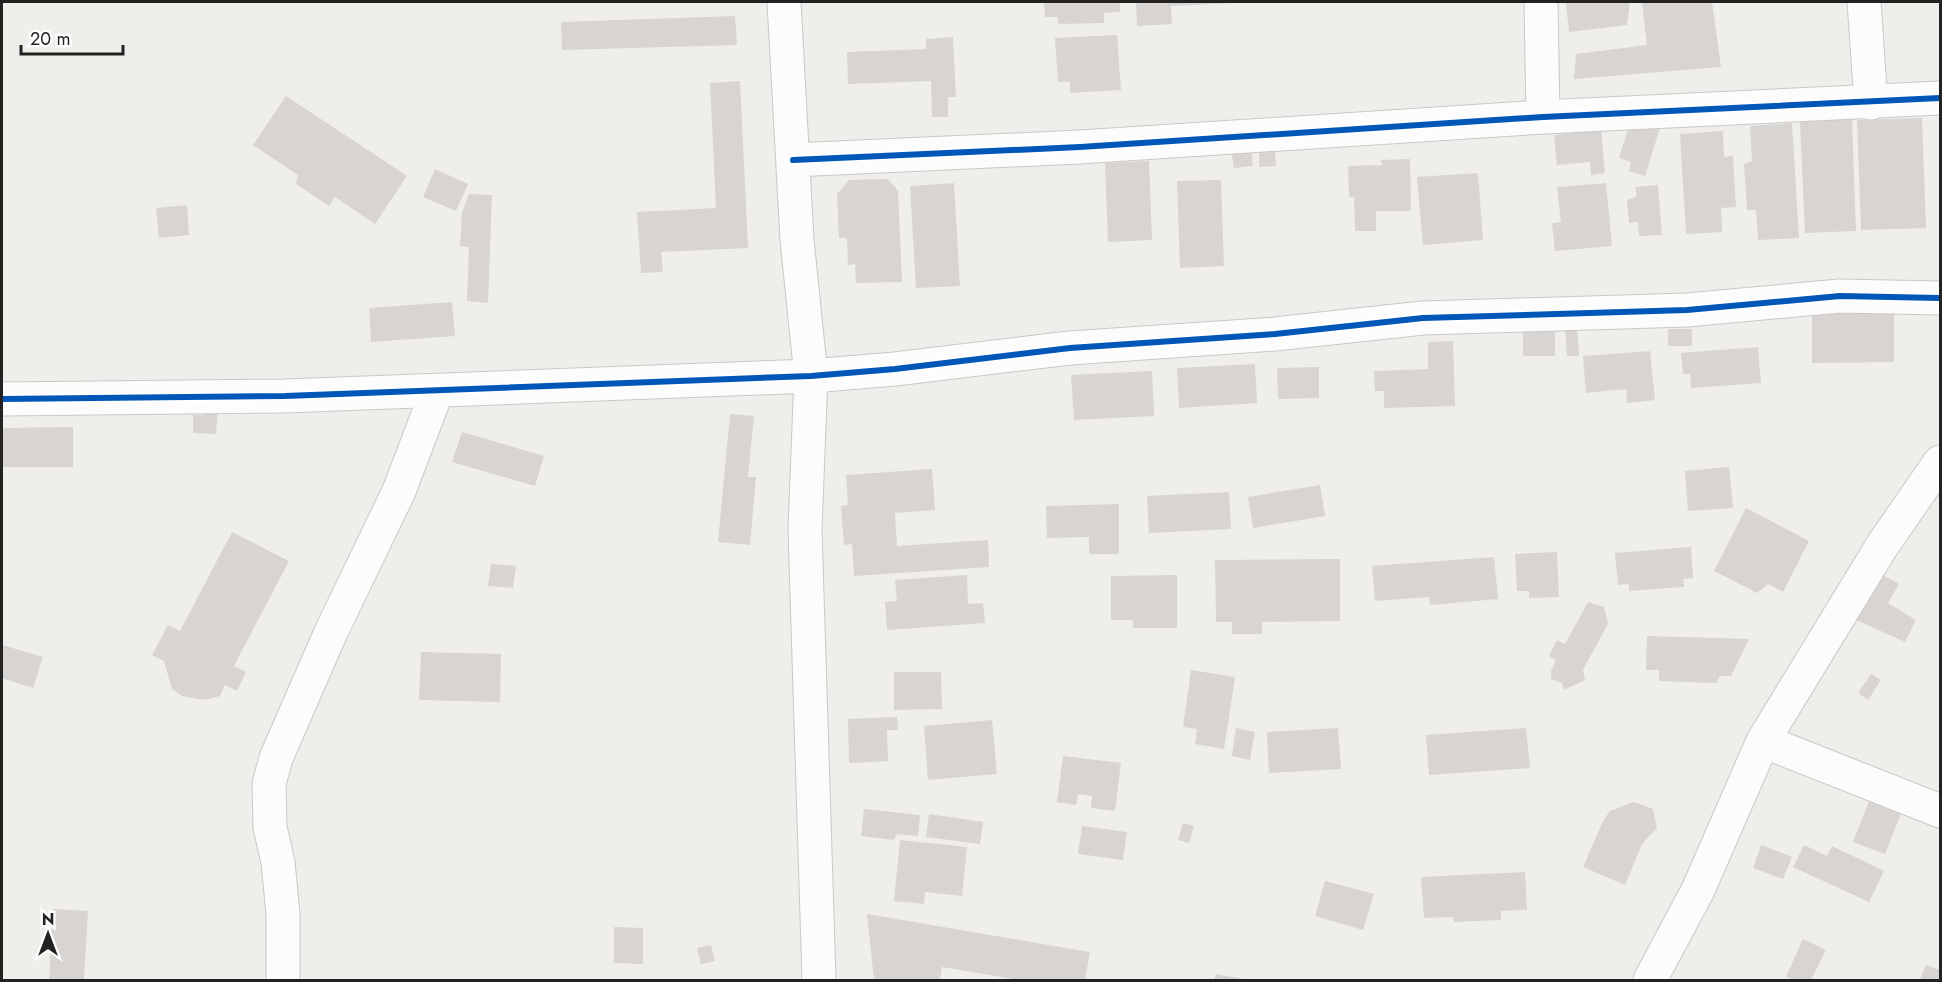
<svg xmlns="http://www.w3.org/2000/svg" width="1942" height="982" font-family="Jost,sans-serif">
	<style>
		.building { fill: #d7d4d2 }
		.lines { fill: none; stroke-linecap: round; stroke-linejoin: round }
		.minor-casing { stroke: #c9c8c7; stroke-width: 35 }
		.minor { stroke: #fdfcfc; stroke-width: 33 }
		.cycleway-casing { stroke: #fff; stroke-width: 10 }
		.cycleway { stroke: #0057b8; stroke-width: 6 }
	</style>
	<rect width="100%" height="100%" fill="#f0eeeb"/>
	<!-- building -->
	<path class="building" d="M1044 2H1120V12L1104 13V23L1058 24V17H1045Z
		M1136 2H1233V3L1171 6 1172 24 1137 26Z
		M1576 2H1630L1627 25 1569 32 1566 3Z
		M1651 2H1712L1721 67 1574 79 1576 54 1647 45 1642 3Z
		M735 16 737 45 562 50 561 22Z
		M1117 35 1121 90 1070 93V82H1058L1055 38Z
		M953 37 956 97H948V117H932L931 81 848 84 847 52 926 49V39Z
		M740 81 748 248 661 252 663 272 641 273 637 212 716 208 710 83Z
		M286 96 407 176 375 224 335 197 329 206 296 184 298 175 253 145Z
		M1922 118 1926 228 1861 230 1857 120Z
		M1631 119 1660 128 1645 176 1629 171 1631 162 1619 158Z
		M1852 119 1856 231 1805 233 1800 122Z
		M1792 123 1799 238 1758 240 1756 210H1747L1744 164 1752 161 1750 126Z
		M1601 130 1605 173 1591 175 1590 162 1557 165 1554 135Z
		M1723 131 1724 157 1733 156 1736 207 1721 208 1722 232 1686 234 1680 134Z
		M1251 147 1253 166 1234 168 1231 149Z
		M1259 150H1275L1276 166 1259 167Z
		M1410 159 1411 211H1376V231H1355L1354 197H1349L1348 166 1383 165 1380 160Z
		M1149 161 1152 240 1108 242 1105 163Z
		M435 169 468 184 456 211 423 197Z
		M1478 173 1483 240 1423 245 1417 177Z
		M888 179 898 191 902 282 856 283 855 264 848 265 847 238H839L837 194 849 180Z
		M1221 180 1224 266 1180 268 1177 181Z
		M954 183 960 286 916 288 910 186Z
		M1606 183 1612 246 1555 251 1552 223 1561 222 1557 187Z
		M1658 185 1662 235 1639 236 1638 222 1629 223 1627 200 1637 196 1635 187Z
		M469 194 492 195 488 303 467 301 469 247 460 246 462 213Z
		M187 205 189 235 159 238 156 208Z
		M452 302 455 336 371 342 369 308Z
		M1894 305V362L1812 363V306Z
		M1523 327H1555V356H1523Z
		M1565 329H1577L1579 356H1567Z
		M1668 329H1692V346H1668Z
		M1453 341 1455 406 1384 408V391H1375L1374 371 1428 369V342Z
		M1758 347 1761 383 1691 388 1690 374H1683L1681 353Z
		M1650 351 1655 400 1627 403 1626 389 1586 393 1583 356Z
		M1255 364 1257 403 1179 408 1177 368Z
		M1319 367V398L1278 399 1277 368Z
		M1152 371 1154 416 1074 420 1071 375Z
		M205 405 218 406 216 434 193 433V415H204Z
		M730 414 754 416 748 477H756L750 545 718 542Z
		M73 427V467H2V428Z
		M462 432 544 456 535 486 452 462Z
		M1729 467 1733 508 1688 511 1685 471Z
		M932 469 935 510 895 513 897 546 988 540 989 567 854 576 852 544 844 545 841 506 848 505 846 475Z
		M1320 485 1325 516 1253 528 1248 497Z
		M1229 492 1231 529 1149 533 1147 496Z
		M1119 504V554H1089V537L1047 538 1046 506Z
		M1746 508 1809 541 1783 592 1768 584 1757 593 1714 571Z
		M232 532 289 561 234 666 246 672 237 691 225 685 220 696 205 700 182 696 172 689 164 661 152 655 168 625 180 631Z
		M1691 547 1693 578 1683 579 1684 587 1629 591V584L1618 585 1615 553Z
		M1557 552 1559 597 1529 598V591H1517L1515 554Z
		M1494 557 1498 599 1430 605 1429 597 1375 601 1372 566Z
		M1340 559V621L1262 622V634H1232V622H1216L1215 560Z
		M491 564 516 566 513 588 488 586Z
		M1877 572 1899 584 1888 603 1916 620 1905 642 1847 616Z
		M967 575 968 604 983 603 985 623 887 630 885 602 897 601 895 580Z
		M1177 575V628H1133V620H1111V576Z
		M1588 602 1604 607 1608 624 1583 670 1585 680 1564 690 1562 683 1551 679V671L1556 660 1549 656 1557 640 1565 644Z
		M1647 636 1749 639 1731 676H1720L1716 683 1659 681V670H1646Z
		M2 645 43 657 33 688 2 678Z
		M421 652 501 654 500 702 419 700Z
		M1191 670 1235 677 1224 749 1195 744 1197 729 1183 727Z
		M894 672H941L942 709 894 710Z
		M1871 674 1881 680 1868 700 1858 693Z
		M897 717 898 730H887L888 761 849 763 848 719Z
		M992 720 997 774 928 780 924 726Z
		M1236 728 1255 732 1250 760 1232 756Z
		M1338 728 1341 769 1269 773 1267 732Z
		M1526 728 1530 768 1429 775 1426 735Z
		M1063 756 1121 763 1115 811 1091 808 1092 796 1078 794 1076 805 1057 802Z
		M1870 799 1902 811 1885 854 1853 842Z
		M1634 802 1653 809 1657 828 1642 844 1625 885 1583 867 1603 821 1610 811Z
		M864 809 920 815 918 836 897 834 894 840 861 836Z
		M929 814 983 822 980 844 926 837Z
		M1183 823 1194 826 1189 843 1178 840Z
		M1082 826 1127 832 1123 860 1078 854Z
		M900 840 967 847 962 896 925 892 924 904 894 901Z
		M1761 845 1792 857 1783 879 1753 868Z
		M1804 845 1827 856 1832 846 1884 871 1869 902 1793 867Z
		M1525 872 1527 910 1501 911V920L1454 922 1453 917 1424 918 1421 877Z
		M1325 881 1374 894 1363 930 1315 916Z
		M53 909 88 911 84 980H49Z
		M867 914 1090 952 1085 980H1020L942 967 940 980H874Z
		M614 927 643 928V964L614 963Z
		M1803 939 1826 950 1811 980H1795L1786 977Z
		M711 945 715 961 701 964 697 948Z
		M1926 965 1940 970V980H1920Z
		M1216 974 1243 979V980H1214Z"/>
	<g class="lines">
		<defs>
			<path id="minor" d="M784 2 797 240 811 376 805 529 819 980
				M1541 2 1543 117
				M1864 2 1871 103
				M793 160 1080 147 1543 117 1940 98
				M2 399 285 396 811 376 895 369 1070 348 1275 334 1423 318 1687 310 1840 296 1940 298
				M1763 741 1940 811
				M283 980V914L278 862 270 827 269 784 276 758 331 632 399 491 437 391
				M1650 980 1698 890 1763 741 1882 546 1940 462"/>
		</defs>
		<!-- minor casing -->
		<use href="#minor" class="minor-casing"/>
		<!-- minor -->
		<use href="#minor" class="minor"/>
		<defs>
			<path id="cycleway" d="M793 160 1080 147 1543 117 1940 98
				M2 399 285 396 811 376 895 369 1070 348 1275 334 1423 318 1687 310 1840 296 1940 298"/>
		</defs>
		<!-- cycleway casing -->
		<use href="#cycleway" class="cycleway-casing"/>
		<!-- cycleway -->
		<use href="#cycleway" class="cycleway"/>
	</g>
	<!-- border -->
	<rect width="1942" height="982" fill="none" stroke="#222222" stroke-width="6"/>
	<!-- north arrow -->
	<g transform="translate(48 934)" stroke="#ffffff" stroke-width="4.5" paint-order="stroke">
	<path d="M0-4.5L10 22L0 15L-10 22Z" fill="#222222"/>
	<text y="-9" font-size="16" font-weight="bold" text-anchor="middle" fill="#222222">N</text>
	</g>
	<!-- scale -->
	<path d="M21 45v9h102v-9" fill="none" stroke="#222222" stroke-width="3"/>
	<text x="30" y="45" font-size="18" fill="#222222" stroke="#ffffff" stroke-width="4.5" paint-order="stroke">20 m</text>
</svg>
